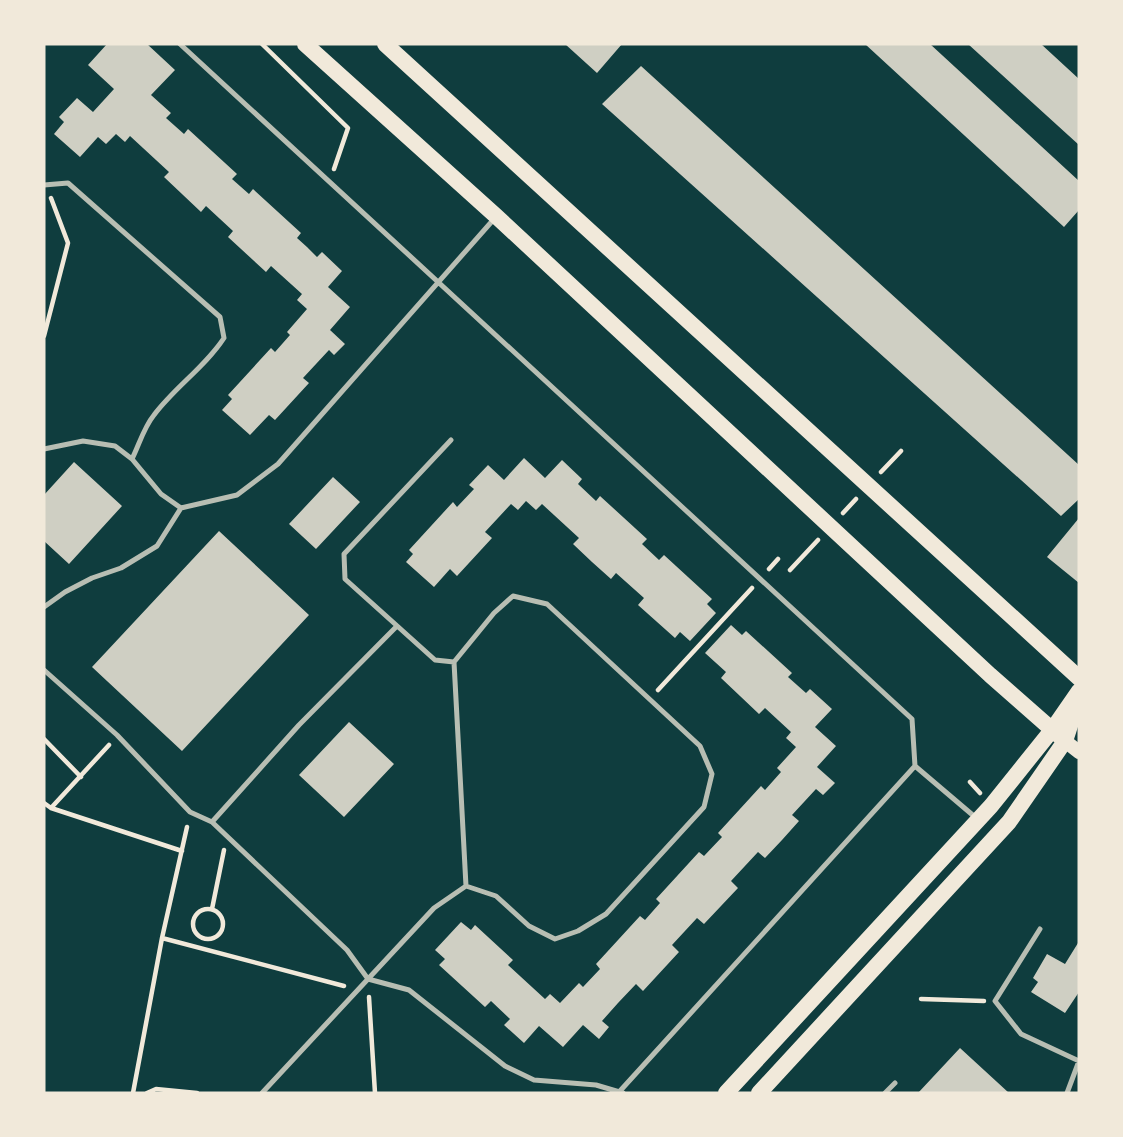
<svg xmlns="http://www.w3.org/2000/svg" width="1123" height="1137" font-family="Ubuntu,sans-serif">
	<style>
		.building { fill: #cfcfc3 }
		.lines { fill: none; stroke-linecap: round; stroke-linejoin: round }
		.path { stroke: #f1e9da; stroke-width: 4.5 }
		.service { stroke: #b8beb3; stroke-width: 5 }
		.secondary { stroke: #f1e9da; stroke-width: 14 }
		.primary { stroke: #f1e9da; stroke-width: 16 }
	</style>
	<rect width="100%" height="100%" fill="#0f3d3e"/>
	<!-- building -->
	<path class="building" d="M107 44H147L175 70 151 95 171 113 166 118 184 134 188 129 237 174 232 179 249 194 253 189 301 233 297 238 307 247 317 257 322 252 342 271 328 287 350 307 330 330 345 344 334 355 329 350 303 378 309 383 275 420 269 415 250 435 222 410 232 399 228 395 271 348 275 352 290 335 287 332 307 309 297 300 302 294 271 266 266 272 228 237 233 231 206 206 201 212 164 177 169 172 130 136 125 142 116 134 106 144 98 137 80 157 54 134 64 122 59 117 77 98 93 112 114 89 88 65Z
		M565 44H622L597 73Z
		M865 44H930L1079 181V210L1064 227Z
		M968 44H1041L1079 79V145Z
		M641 66 1079 465V499L1061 516 602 104Z
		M524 458 545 478 562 460 582 479 578 484 596 501 600 496 647 539 642 544 659 560 664 555 712 599 707 604 716 613 690 641 680 632 675 638 638 605 644 598 616 573 611 579 592 562 573 544 579 538 542 504 536 510 526 501 518 510 511 504 485 532 492 538 457 576 450 569 434 587 406 562 413 554 409 550 453 502 457 507 474 489 469 485 488 465 504 480Z
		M74 462 122 506 69 564 44 541V495Z
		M333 477 360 502 316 549 289 524Z
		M1079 518V583L1047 557Z
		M219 531 309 615 182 751 92 667Z
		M731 625 742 635 746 631 792 673 788 677 806 693 810 689 832 709 815 727 836 746 817 767 835 783 823 795 816 789 792 815 799 821 782 840 765 858 758 852 731 881 738 888 704 924 697 918 672 945 679 952 643 991 636 984 618 1003 602 1021 609 1027 599 1039 583 1025 563 1047 539 1026 524 1043 504 1025 510 1019 491 1001 485 1007 439 965 445 959 435 950 461 922 471 930 475 925 513 960 508 965 545 999 550 994 560 1003 579 983 583 987 600 969 596 964 640 916 645 920 660 903 656 899 699 852 704 856 722 837 718 833 761 786 765 790 781 772 777 768 796 747 786 738 791 732 765 708 759 714 721 678 726 672 705 653Z
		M349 722 394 764 344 817 299 775Z
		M1078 943 1079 992 1065 1013 1031 992 1038 982 1033 978 1047 954 1065 964Z
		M960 1048 1009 1093H918Z"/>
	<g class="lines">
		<!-- path -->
		<path class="path" d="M262 44 348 128 334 169
			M44 336 68 243 51 198
			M881 472 901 451
			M843 513 856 499
			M769 569 778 559
			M790 570 818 540
			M658 690 752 588
			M44 739 81 777
			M970 782 980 793
			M44 803 51 808 182 851
			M51 808 109 745
			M193 924a15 15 0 1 1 30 0a15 15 0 1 1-30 0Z
			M212 909 224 850
			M162 938 344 986
			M369 997 375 1093
			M921 999 984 1001
			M133 1093 162 938 187 827
			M147 1093 156 1089 197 1093"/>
		<!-- service -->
		<path class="service" d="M180 44 912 719 915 766
			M44 185 68 183 220 317 224 338C205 367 175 387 154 415 144 427 139 445 132 459
			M44 449 83 441 115 446 132 459 161 494 181 508 237 495 278 464 494 219
			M44 607 65 592 92 578 121 568 157 546 181 508
			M454 662 466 886
			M44 670 117 735 190 812 212 822 347 950 368 979 434 908 466 886 496 896 529 926 555 939 578 931 606 914 704 807 712 774 700 746 547 604 513 596 494 613 454 662 435 660 345 579 344 554 451 440
			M212 822 299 725 396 627
			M1040 929 995 1001 1021 1034 1079 1061
			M620 1091 915 766 975 817
			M262 1093 368 979 409 990 505 1066 534 1080 596 1085 623 1093
			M885 1093 895 1083
			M1067 1093 1079 1061"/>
		<!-- secondary -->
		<path class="secondary" d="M1065 741 1079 752"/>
		<!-- primary -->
		<path class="primary" d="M305 44 496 216 990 675 1065 741
			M385 44 1079 678
			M726 1093 991 806 1052 730 1079 691
			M759 1093 1009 822 1065 741 1077 704"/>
	</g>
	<!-- border -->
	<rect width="1123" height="1137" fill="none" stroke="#f1e9da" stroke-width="91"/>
</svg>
